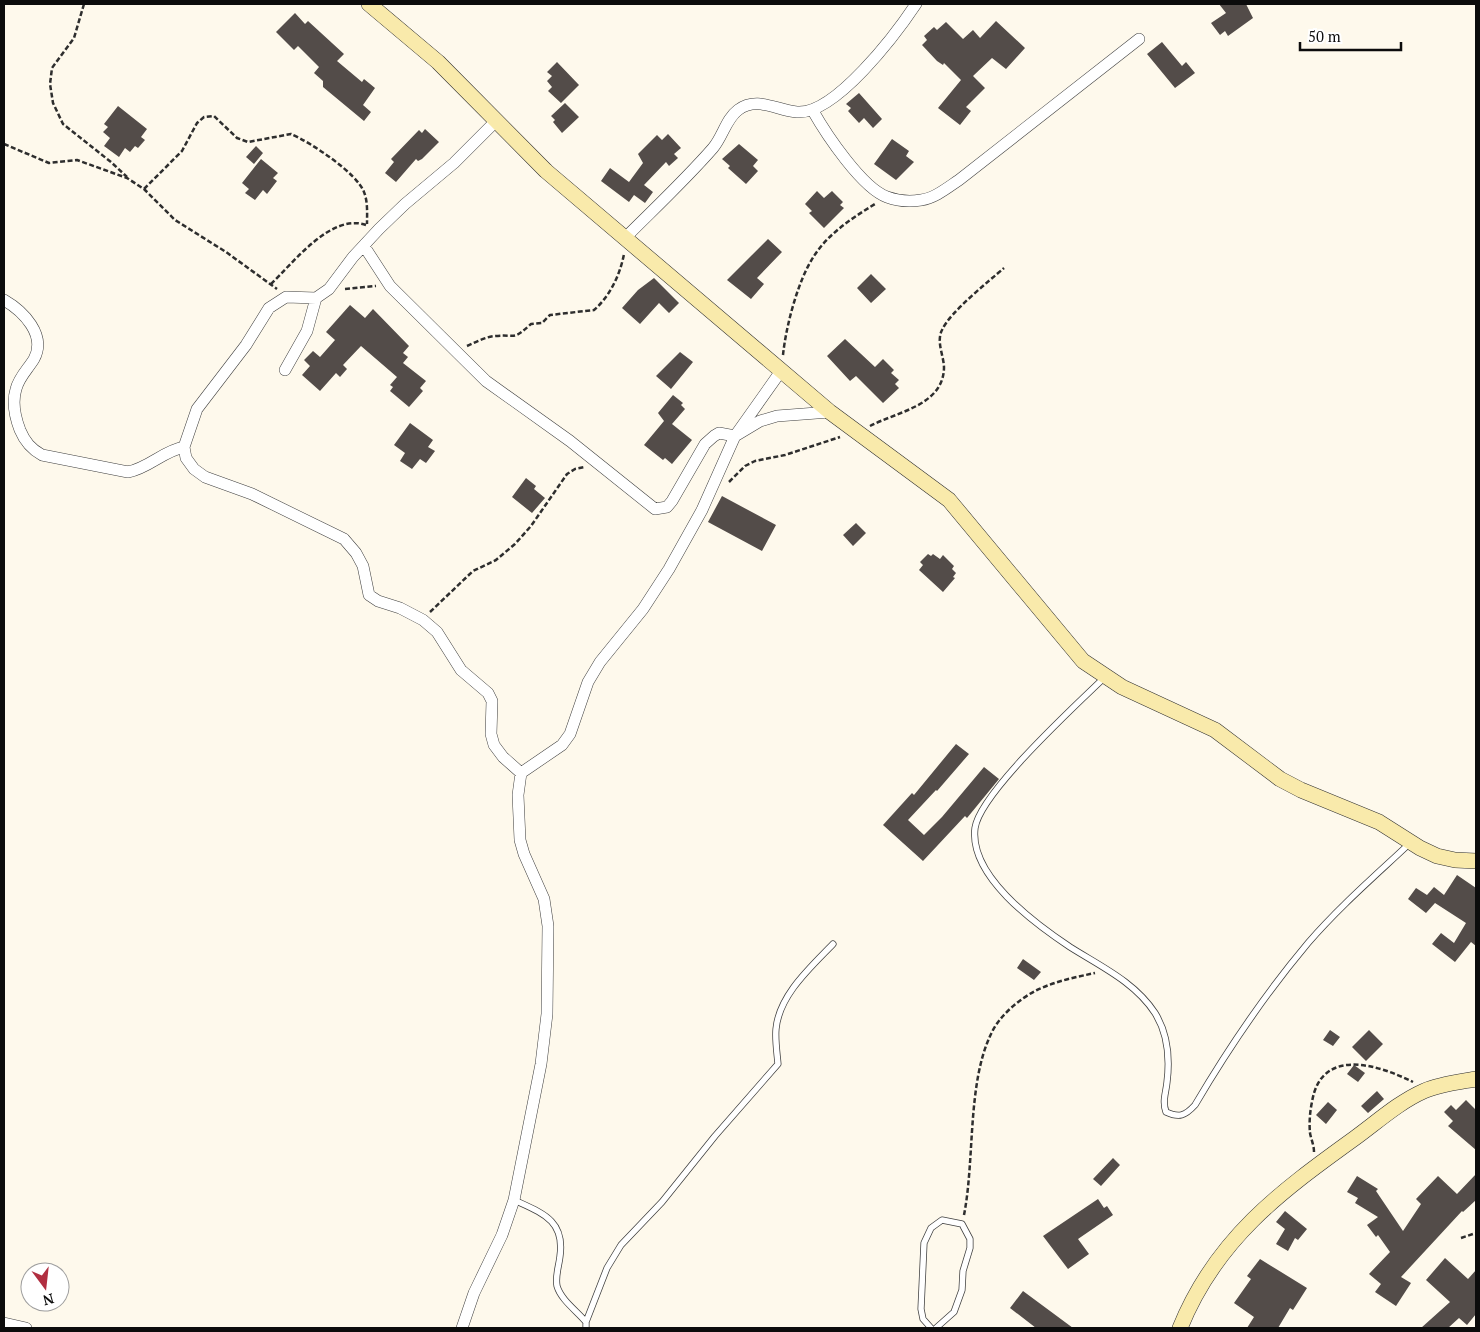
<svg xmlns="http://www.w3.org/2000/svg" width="1480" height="1332" font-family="'PT Serif',serif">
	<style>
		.building { fill: #534c49 }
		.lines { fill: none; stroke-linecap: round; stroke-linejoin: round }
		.lane-casing { stroke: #3f3f3f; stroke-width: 7 }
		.street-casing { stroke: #3f3f3f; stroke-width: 12 }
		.secondary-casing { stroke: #2e2e2e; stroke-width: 16 }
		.path { stroke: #2e2e2e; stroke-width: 2.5; stroke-dasharray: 5 2.5; stroke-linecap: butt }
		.lane { stroke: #fff; stroke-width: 5.5 }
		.street { stroke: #fff; stroke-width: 11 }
		.secondary { stroke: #f9eaab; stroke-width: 15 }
	</style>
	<rect width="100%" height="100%" fill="#fef9ec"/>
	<!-- building -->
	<path class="building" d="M1219 4H1246L1253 18 1228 36 1225 31 1220 35 1211 23 1226 13Z
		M295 13 305 24 308 21 344 54 337 61 362 82 364 79 375 88 363 105 371 112 364 121 323 87V81L314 73 319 67 298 46 294 50 276 32Z
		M996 21 1025 48 1006 69 992 58 973 76 985 88 966 107 971 111 960 125 938 108 961 80 944 63 943 65 937 61 922 45 927 40 924 36 934 27 937 30 946 22 963 39 973 30 980 38Z
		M1162 42 1182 66 1186 62 1195 73 1175 88 1147 54Z
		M557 62 579 85 561 103 548 91 552 87 547 81 552 76 547 72Z
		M859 93 882 119 873 128 864 118 859 123 848 111 851 108 846 104Z
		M565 103 579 117 562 133 553 122 555 120 551 116Z
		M118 106 147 129 141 137 145 140 138 148 135 146 130 152 125 148 119 157 104 146 110 138 103 132 108 127 104 124Z
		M425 129 439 142 422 159 418 161 416 159 396 182 385 173 394 162 391 159 419 130 422 133Z
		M668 134 681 148 674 154 678 158 669 166 666 162 644 185 653 192 645 203 634 195 629 202 601 181 610 168 629 182 643 163 638 154 657 135 662 140Z
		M892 139 909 151 906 156 914 162 896 180 874 164Z
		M739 144 758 160 753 166 758 171 746 184 728 168 730 166 722 159Z
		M256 146 263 153 254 164 246 157Z
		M261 159 278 173 273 178 277 181 267 194 263 190 255 200 245 193 249 189 242 183Z
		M817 191 824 198 832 191 843 202 840 205 844 208 824 228 809 213 812 211 805 204Z
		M768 239 782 252 757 278 764 284 751 299 727 280Z
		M871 274 886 289 871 303 857 288Z
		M654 278 679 303 669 313 659 303 640 324 622 308 638 290Z
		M350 305 365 318 373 309 409 346 403 353 408 357 403 363 426 381 420 388 423 391 409 407 390 391 393 387 390 385 397 377 361 346 343 365 347 369 340 377 336 373 320 391 302 375 310 366 304 360 313 351 320 357 335 340 326 332Z
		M845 339 875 367 883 359 894 370 891 373 899 380 895 384 899 388 883 403 856 376 850 381 827 356Z
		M680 352 693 362 671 389 656 376Z
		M673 395 683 403 681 405 685 409 672 424 692 440 672 464 665 458 663 460 644 445 664 421 658 413Z
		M410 423 433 440 428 447 435 451 426 463 420 459 412 469 400 461 405 453 394 445Z
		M526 478 536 486 534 489 545 498 532 513 512 497Z
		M722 496 776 525 762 551 708 522Z
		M856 523 866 533 853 546 843 535Z
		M928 554 931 556 933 554 940 559 943 555 954 566 952 569 956 573 953 577 955 578 943 592 919 570 923 565 920 562Z
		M956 744 969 754 937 791 936 790 908 820 924 835 942 817 984 767 999 779 967 818 965 816 923 861 883 825 912 793 914 795Z
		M1457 875 1476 888V946L1471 942 1455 962 1432 944 1441 933 1454 943 1466 923 1435 903 1426 913 1408 899 1416 888 1427 895 1434 887 1444 895Z
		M1023 959 1041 972 1034 980 1017 968Z
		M1330 1030 1340 1037 1333 1046 1323 1040Z
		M1369 1030 1383 1044 1366 1061 1352 1047Z
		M1354 1065 1365 1073 1358 1082 1347 1074Z
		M1377 1091 1384 1099 1368 1113 1361 1106Z
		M1466 1100 1476 1110V1150L1448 1126 1453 1121 1444 1112 1451 1105 1456 1110Z
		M1328 1102 1337 1110 1326 1124 1316 1115Z
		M1113 1158 1120 1165 1101 1186 1093 1179Z
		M1476 1174V1200L1463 1212 1462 1211 1401 1277 1411 1283 1396 1306 1375 1292 1381 1284 1369 1274 1390 1252 1378 1235 1376 1237 1367 1225 1378 1217 1355 1203 1358 1198 1347 1192 1357 1176 1378 1189 1376 1191 1403 1231 1421 1204 1416 1199 1438 1176 1457 1194Z
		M1098 1199 1104 1208 1107 1206 1113 1215 1078 1239 1089 1254 1068 1269 1043 1236Z
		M1285 1211 1307 1229 1298 1240 1295 1238 1288 1251 1276 1244 1285 1229 1276 1222Z
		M1445 1258 1468 1279 1476 1270V1314L1467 1325 1459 1318 1448 1328H1421L1450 1302 1426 1280Z
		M1260 1259 1307 1288 1293 1310 1290 1308 1278 1328H1247L1254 1317 1234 1303 1251 1279 1247 1276Z
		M1023 1291 1073 1328H1036L1010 1308Z"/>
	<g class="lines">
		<defs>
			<path id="lane" d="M1105 677C1076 705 980 793 975 828 969 876 1034 923 1070 947 1100 966 1135 982 1155 1013 1168 1034 1170 1058 1167 1082 1166 1093 1162 1101 1166 1112 1179 1118 1185 1116 1195 1105 1228 1049 1266 993 1308 943 1339 907 1375 876 1409 844
				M514 1200C542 1213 565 1220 560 1256 559 1266 555 1276 557 1286 561 1300 577 1311 586 1322V1328
				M586 1322 607 1268 621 1245 662 1202 715 1136 778 1064C777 1053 775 1040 776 1029 779 995 811 967 833 944
				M931 1328 923 1319 921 1309 924 1243 931 1228 942 1220 962 1224 970 1239V1248L963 1271 962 1290 954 1312 936 1328"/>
			<path id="street" d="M813 111C826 134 862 188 887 197 898 201 910 202 921 200 935 198 947 188 959 180L1139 39
				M495 122 454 163 405 204 379 229 353 257 329 289 316 298 286 297 269 308 246 345 197 409 184 447 186 458 194 469 205 477 252 494 344 539 356 553 363 566 369 595 378 601 400 608 423 620 437 632 461 670 488 693 492 701 491 734 494 745 503 757 521 773
				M626 237C655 208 686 179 713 148 723 136 726 119 738 110 757 96 776 110 797 112 835 115 896 34 916 4
				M364 246 390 286 486 381 570 441 655 509 667 507 672 501 705 444 714 436 719 433 735 436 760 421 777 416 830 412
				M4 300C23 311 47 335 34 359 28 369 19 377 16 389 12 402 15 417 20 430 25 442 31 449 42 455L128 472C149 468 163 451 184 447
				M285 370 307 331 316 298
				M4 1323 26 1328
				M462 1328 474 1293 502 1235 514 1200 541 1064 547 1014 548 926 544 899 524 854 520 840 518 795 521 773 562 745 570 734 588 682 600 662 643 609 669 569 702 510 735 436 781 371"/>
			<path id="secondary" d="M369 4 438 62 546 171 830 412 949 500 1083 661 1122 687 1215 730 1280 779 1301 790 1379 822 1420 848 1437 856 1455 860 1476 861
				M1180 1328C1216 1239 1280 1192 1355 1138 1377 1122 1399 1102 1424 1091 1440 1084 1459 1082 1476 1079"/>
		</defs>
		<!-- lane casing -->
		<use href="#lane" class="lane-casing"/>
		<!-- street casing -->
		<use href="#street" class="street-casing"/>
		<!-- secondary casing -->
		<use href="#secondary" class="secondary-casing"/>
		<!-- path -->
		<path class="path" d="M84 4 74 38 52 68 50 84 53 103 63 124 111 162 127 177
			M4 144 49 163 77 160 127 178 144 189 175 220 226 252 277 289
			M144 189 182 151 197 123 204 117 214 116 237 138 248 142 291 134C310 142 357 173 364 192 368 202 367 214 367 224
			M271 284C294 262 331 213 366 225
			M345 289 376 286
			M467 346C476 342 485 337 495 336 517 334 512 341 531 324L542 323 550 315 594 310C610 296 620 275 624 254
			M783 355C786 326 798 280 814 256 828 234 852 218 875 204
			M870 426C896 412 943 406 944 368 944 356 936 342 942 330 950 312 988 282 1004 268
			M729 482 745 466 755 461 785 455 840 437
			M430 612 473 571 496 560 515 544 531 526 567 474 575 469 585 467
			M1314 1152C1314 1145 1311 1139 1310 1133 1309 1123 1310 1111 1312 1102 1321 1046 1379 1065 1413 1082
			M964 1215C975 1159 967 1084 991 1034 999 1016 1019 999 1037 990 1056 981 1076 977 1095 973
			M1461 1238 1476 1233"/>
		<!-- lane -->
		<use href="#lane" class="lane"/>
		<!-- street -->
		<use href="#street" class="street"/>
		<!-- secondary -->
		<use href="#secondary" class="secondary"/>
	</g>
	<!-- border -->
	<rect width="1480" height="1332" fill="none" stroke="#0c0c0c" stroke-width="10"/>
	<!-- north arrow -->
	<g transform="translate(45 1287) rotate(165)"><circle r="24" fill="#ffffff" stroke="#9e9e9e"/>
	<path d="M0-4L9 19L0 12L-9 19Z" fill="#b12e40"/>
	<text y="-8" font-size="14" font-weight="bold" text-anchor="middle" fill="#0c0c0c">N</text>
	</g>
	<!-- scale -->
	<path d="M1300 42v8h101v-8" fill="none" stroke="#0c0c0c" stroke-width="2.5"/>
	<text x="1308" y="42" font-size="15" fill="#0c0c0c" stroke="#ffffff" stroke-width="4" paint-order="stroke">50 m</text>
</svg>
